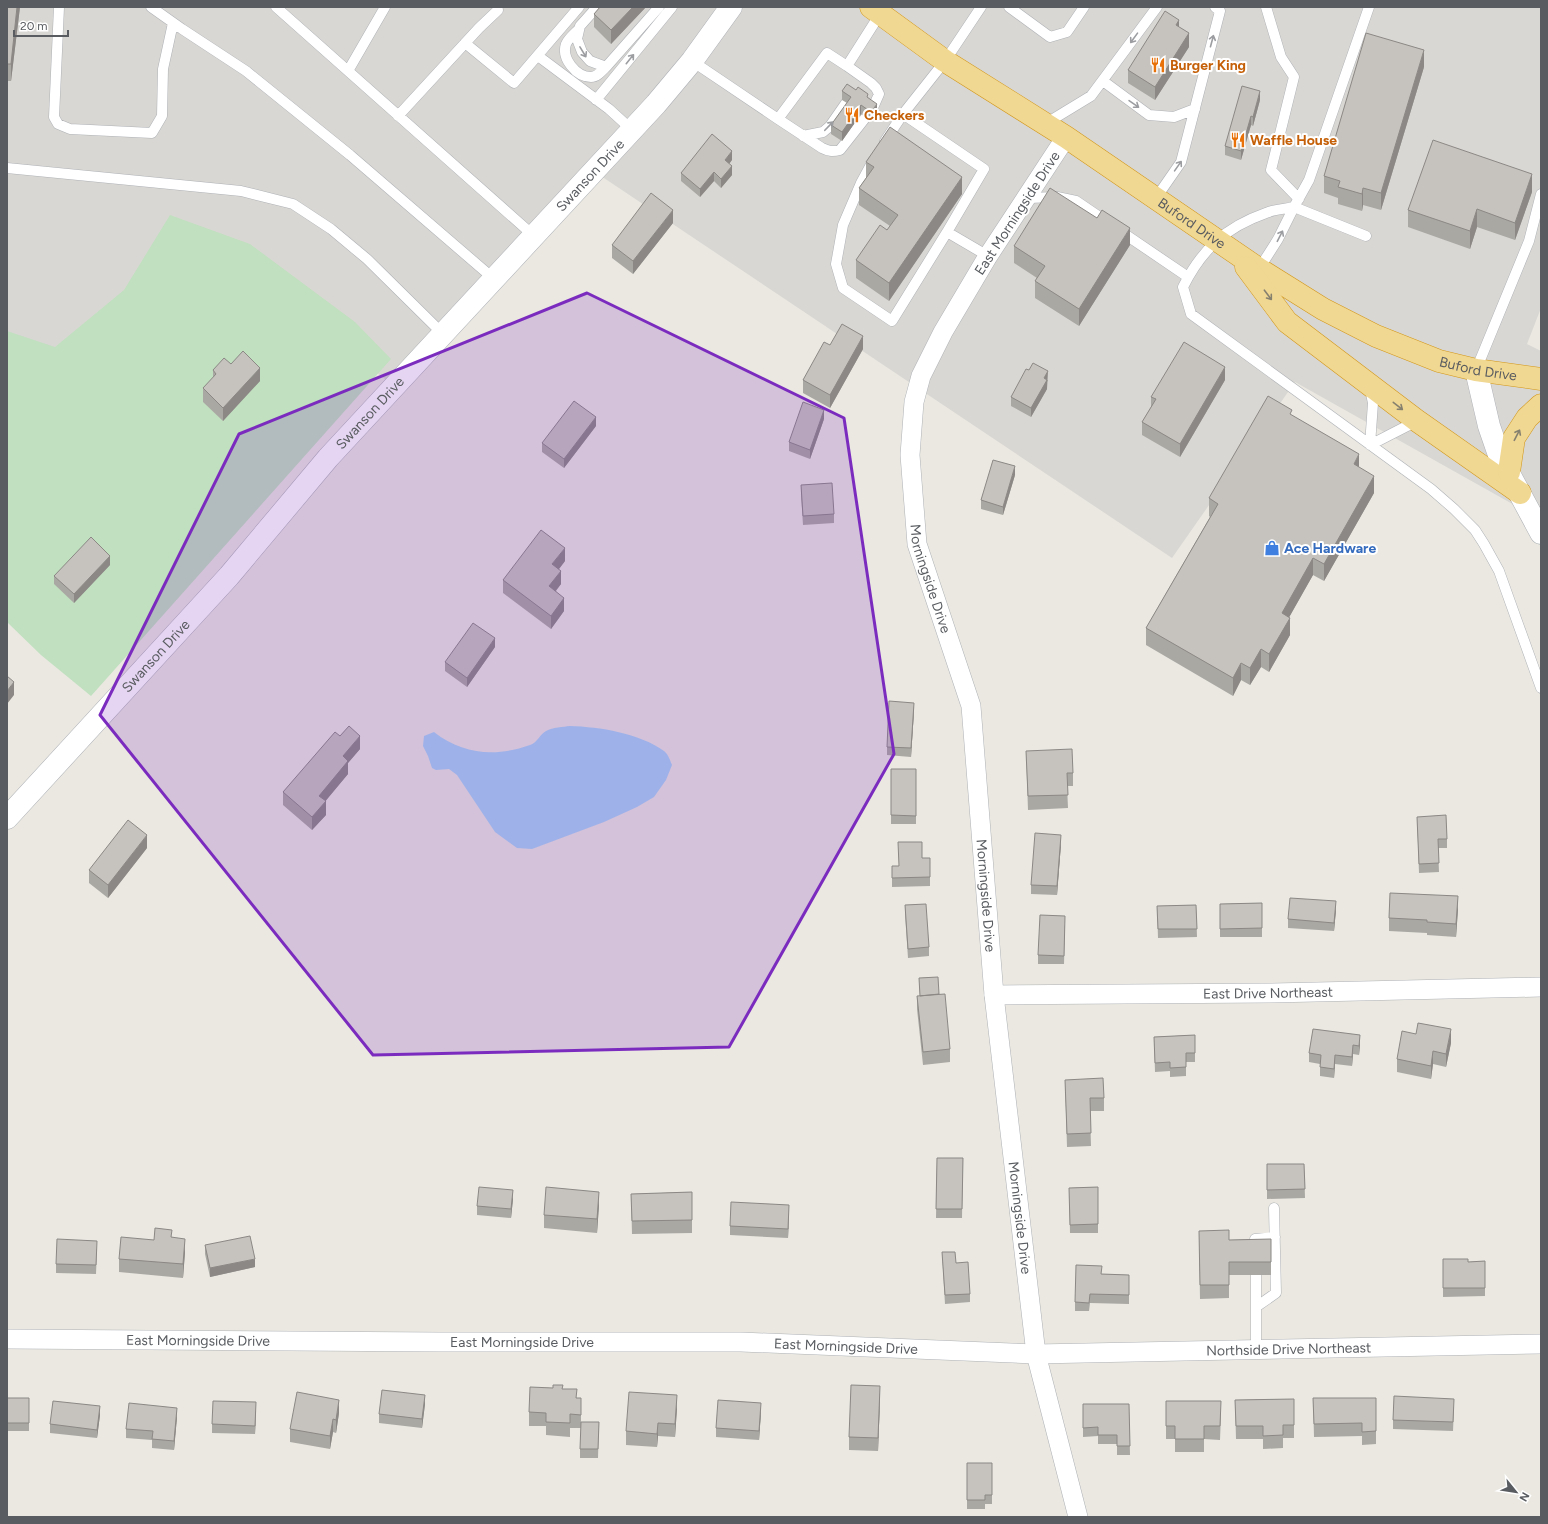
<svg xmlns="http://www.w3.org/2000/svg" width="1548" height="1524" font-family="Figtree,sans-serif">
	<style>
		.industrial { fill: #d9d7d3 }
		.green { fill: #c0e0bf }
		.water { fill: #a7d3f4 }
		.lines { fill: none; stroke-linecap: round; stroke-linejoin: round }
		.lane-casing { stroke: #aeb1b5; stroke-width: 11 }
		.street-casing { stroke: #aeb1b5; stroke-width: 20 }
		.secondary-casing { stroke: #adb0b5; stroke-width: 23 }
		.highway-casing { stroke: #d29719; stroke-width: 23 }
		.lane { stroke: #fff; stroke-width: 10 }
		.street { stroke: #fff; stroke-width: 19 }
		.secondary { stroke: #fff; stroke-width: 22 }
		.highway { stroke: #f0d792; stroke-width: 22 }
		.wall { fill: #aaa8a3 }
		.shaded-wall { fill: #8b8885 }
		.building { fill: #c6c3be; stroke: #8b8885 }
		.oneway { stroke: #9b9da0 }
		.oneway2 { stroke: #86816f }
		.marked { fill: #7b2cbf; fill-opacity: 0.2; stroke: #7b2cbf; stroke-width: 3; stroke-linejoin: round }
		.labels { text-anchor: middle; stroke-width: 4; stroke-linejoin: round; paint-order: stroke }
		.food-label { font-size: 14px; font-weight: bold; fill: #c56008; stroke: #fff; text-anchor: start }
		.street-label { font-size: 14px; fill: #595c60; stroke: #fff }
		.shop-label { font-size: 14px; font-weight: bold; fill: #366cbe; stroke: #fff; text-anchor: start }
	</style>
	<rect width="100%" height="100%" fill="#eae8e1"/>
	<!-- industrial -->
	<path class="industrial" d="M7 7H1541V308L1527 344 1541 351V520L1295 382 1172 558 601 176 398 389 204 241 7 386Z"/>
	<!-- green -->
	<path class="green" d="M170 215 250 244 355 322 391 359 91 696 41 655 7 622V331L55 347 124 290Z"/>
	<!-- water -->
	<path class="water" d="M570 726C600 727 639 733 664 751 668 754 670 760 672 765L666 780 654 797 637 807 604 822 532 849 517 848 495 832 457 775 449 769 436 770 432 768 428 756 423 746 424 736 434 732C463 755 497 757 530 745 537 743 540 734 546 731 553 727 563 727 570 726Z"/>
	<g class="lines">
		<defs>
			<path id="lane" d="M59 7 54 117 58 124 70 129 152 133 162 116 163 69 173 23
				M151 7 182 29 246 71 350 155 494 279
				M276 7 534 236
				M597 7 580 26 577 39 582 52 590 61 606 67 659 7
				M981 7 945 61 903 114 984 169 947 232 988 256
				M1009 7 1050 37 1067 32 1084 7
				M1266 7 1281 57 1294 77 1271 170 1299 199
				M578 30C574 34 568 39 566 44 561 58 576 77 591 77 597 77 602 71 606 67
				M465 43 514 83 579 7
				M538 56 609 109 632 130
				M692 61 778 119 827 53 847 66 880 14
				M847 66 871 83 876 88 879 94 872 110
				M348 71 385 7
				M1103 81 1149 115 1174 117 1195 109
				M596 100 672 7
				M398 116 479 28 498 10
				M778 119 822 148C828 151 832 152 840 150L866 117
				M1045 124 1091 96 1157 7
				M803 136 823 132 830 126 846 103
				M885 141 903 114
				M873 161 861 183 843 225 836 264 843 288 892 321 947 232
				M7 168 241 191 293 204 331 229 367 259 443 334
				M1027 198 1057 197 1076 201 1188 277
				M1156 198 1181 162 1220 11 1215 7
				M1366 236 1294 207 1309 180 1369 7
				M1259 269 1278 239 1294 207C1285 209 1275 209 1266 213 1226 227 1202 249 1183 287L1191 314 1431 489 1454 509 1475 530 1484 544 1499 571 1541 688
				M1476 370 1529 241 1541 194
				M1370 389 1373 403 1370 445 1407 426 1416 420
				M1256 1252 1255 1239 1275 1237
				M1256 1307 1276 1293 1274 1208
				M1256 1350V1275"/>
			<g id="street">
				<path id="s1" d="M1066 137 988 256 943 332 921 376 914 402 910 455 917 544 971 706 994 995 1036 1354 1078 1517"/>
				<path id="s2" d="M994 995 1272 993 1541 987"/>
				<path id="s3" d="M7 1339 440 1342H741L1036 1354 1541 1344"/>
			</g>
			<g id="secondary">
				<path d="M1476 370 1489 426 1499 455 1541 533"/>
				<path id="s4" d="M7 818 229 576 328 458 656 104 692 61 731 7"/>
			</g>
			<g id="highway">
				<path id="s5" d="M871 7 945 61 1066 137 1259 269 1323 309 1376 336 1439 361 1476 370 1541 379"/>
				<path d="M1246 267 1287 322 1416 420 1520 493"/>
				<path d="M1509 472 1514 438 1527 418 1541 405"/>
			</g>
		</defs>
		<!-- lane casing -->
		<use href="#lane" class="lane-casing"/>
		<!-- street casing -->
		<use href="#street" class="street-casing"/>
		<!-- secondary casing -->
		<use href="#secondary" class="secondary-casing"/>
		<!-- highway casing -->
		<use href="#highway" class="highway-casing"/>
		<!-- lane -->
		<use href="#lane" class="lane"/>
		<!-- street -->
		<use href="#street" class="street"/>
		<!-- secondary -->
		<use href="#secondary" class="secondary"/>
		<!-- highway -->
		<use href="#highway" class="highway"/>
	</g>
	<!-- wall -->
	<path class="wall" d="M7 7H20L11 81H7Z
		M600 7H646L611 44 594 27V14Z
		M1179 27 1189 47 1155 100 1128 83V70Z
		M1424 67 1381 210 1363 205 1362 211 1338 204V198L1324 193V176Z
		M842 91 868 98 877 113 871 121 861 114 842 141 831 134V125L847 103 842 100Z
		M1260 100 1253 126 1251 125 1241 160 1225 155V146Z
		M732 160 729 164 732 175 721 188 714 181 700 197 681 181V173Z
		M866 162 962 194 889 301 856 278V260L887 230 890 226 859 205V188L866 178Z
		M1532 192 1515 240 1477 227 1470 249 1408 227V210Z
		M1097 218 1130 245 1079 326 1035 298V281L1037 278 1014 263V246Z
		M673 223 633 274 612 258V245Z
		M830 345 863 349 830 408 803 393V380Z
		M213 370 260 381 223 421 203 402V388L213 379Z
		M1048 380 1047 382V389L1031 417 1011 406V397Z
		M1225 380 1180 457 1142 435V422L1151 407V397Z
		M1292 415 1359 467 1374 493 1324 581 1313 575 1289 617 1290 635 1269 672 1261 667 1250 685 1241 680 1233 696 1146 645V628L1210 517 1209 516V498Z
		M824 419 810 459 789 451V442Z
		M596 426 564 468 542 452V443Z
		M1015 475 1003 515 981 509V500Z
		M801 485 834 514V523L803 525 801 494Z
		M565 561 559 569 561 584 556 591 564 611 551 629 503 593V580Z
		M110 565 74 603 54 584V576Z
		M495 647 467 687 445 671V662Z
		M914 711 911 757 887 755V747Z
		M340 736 360 749 348 763V774L325 801 326 815 312 830 283 805V792Z
		M1026 751 1073 773V786H1067L1068 808 1028 810Z
		M891 769H916V824H891Z
		M1417 817 1447 839V848H1438L1439 872 1419 873Z
		M1061 844 1057 895 1031 894V885Z
		M147 848 108 898 89 883V870Z
		M922 858H930V886L892 887V866H899Z
		M1262 903V937H1220V904Z
		M905 905 929 947V956L908 958 905 914Z
		M1196 905 1197 937 1158 938 1157 906Z
		M1458 909 1456 937 1427 935V933L1389 931V918Z
		M1336 910 1334 931 1288 928V919Z
		M1065 925 1064 964H1038V955Z
		M919 978 939 994 950 1049V1062L923 1065 917 1009V996H920Z
		M1195 1035V1062H1186V1076L1170 1077V1071L1155 1072 1154 1037Z
		M1451 1043 1446 1067 1433 1064 1431 1079 1397 1072V1059Z
		M1360 1044 1359 1055 1353 1054 1352 1066 1335 1064 1334 1078 1320 1076V1064L1309 1062V1053Z
		M1065 1080 1104 1098V1111H1090L1091 1146 1067 1147Z
		M937 1158H963L962 1218H936Z
		M1267 1164H1304L1305 1198 1267 1199Z
		M1098 1187V1233H1070L1069 1188Z
		M692 1192V1233L632 1234 631 1194Z
		M513 1199 511 1218 477 1215V1206Z
		M599 1205 597 1233 544 1228V1215Z
		M789 1214 788 1238 730 1235V1226Z
		M1199 1231 1229 1240 1271 1239V1275H1229V1298L1200 1299Z
		M172 1237 185 1252 183 1278 119 1272V1259L154 1240Z
		M205 1245 255 1267 210 1277 205 1254Z
		M97 1249 96 1274 56 1273V1264Z
		M942 1252 956 1263 970 1294V1302L945 1304Z
		M1443 1259 1468 1262 1485 1261V1296L1443 1297Z
		M1102 1274 1129 1275V1304L1090 1303 1089 1311H1075V1302Z
		M563 1389 577 1398 581 1411V1428H570V1437L546 1435V1426H529V1412Z
		M7 1398H29V1431H7Z
		M1313 1398H1376V1444L1362 1445V1436L1314 1437Z
		M1294 1399V1438H1283V1448L1263 1449V1439H1236L1235 1400Z
		M880 1400 878 1451 849 1450V1437Z
		M1166 1401 1221 1414 1220 1440 1204 1439V1452H1175V1439H1166Z
		M425 1404 422 1428 379 1423V1414Z
		M1083 1404H1129L1130 1455H1117V1444H1098V1436L1083 1437Z
		M1454 1407 1453 1431 1393 1429V1420Z
		M677 1408 675 1437 658 1436 657 1447 626 1445V1431Z
		M256 1411 255 1434 212 1433V1424Z
		M761 1412 759 1440 716 1437V1428Z
		M339 1413 336 1433 333 1432 330 1449 290 1442V1429Z
		M100 1415 97 1438 50 1433V1424Z
		M177 1417 174 1450 152 1448V1440L126 1438V1429Z
		M599 1422 598 1458H580V1449Z
		M967 1463H992V1504H985V1509H967Z"/>
	<!-- shaded-wall -->
	<path class="shaded-wall" d="M17 7H20L11 81V64Z
		M633 7H646L611 44V30Z
		M1179 20V33L1176 25Z
		M1189 33V47L1155 100V87Z
		M1424 50V67L1381 210V193Z
		M1260 91V100L1253 126V117Z
		M877 104V113L871 121V112Z
		M861 105V114L842 141V132Z
		M1251 116V125L1241 160V151Z
		M732 151V160L725 169V160Z
		M732 166V175L721 188V179Z
		M714 172V181L700 197V189Z
		M1532 174V192L1515 240V223Z
		M962 177V194L889 301V283Z
		M1363 188V205L1362 211V194Z
		M1477 209V227L1470 249V231Z
		M673 210V223L633 274V261Z
		M1130 228V245L1079 326V309Z
		M863 336V349L830 408V395Z
		M1225 367V380L1180 457V444Z
		M260 368V381L223 421V408Z
		M1048 371 1047 389 1031 417V408L1044 378Z
		M824 410V419L810 459V450Z
		M596 417V426L564 468V459Z
		M1359 454V472L1354 464Z
		M1015 466V475L1003 515V507Z
		M1374 476V493L1324 581V564Z
		M565 548V561L552 578V564Z
		M110 556V565L74 603V594Z
		M1313 558V575L1282 630V613Z
		M561 571V584L549 599V586Z
		M564 598V611L551 629V616Z
		M1290 618V635L1269 672V654Z
		M495 638V647L467 687V678Z
		M1261 649V667L1250 685V668Z
		M1241 663V680L1233 696V678Z
		M14 682V695L7 704V691Z
		M914 703V711L911 757V748Z
		M360 736V749L348 763V774L319 809V796L343 756Z
		M326 801V815L312 830V817Z
		M147 835V848L108 898V885Z
		M1061 835V844L1057 895V886Z
		M1458 896V909L1456 937V924Z
		M1336 901V910L1334 931V923Z
		M1451 1029V1043L1446 1067V1054Z
		M1360 1035V1044L1359 1055V1046Z
		M1353 1045V1054L1352 1066V1057Z
		M1433 1051V1064L1431 1079V1066Z
		M1335 1055V1064L1334 1078V1069Z
		M513 1190V1199L511 1218V1209Z
		M599 1192V1205L597 1233V1219Z
		M789 1205V1214L788 1238V1229Z
		M185 1239V1252L183 1278V1264Z
		M255 1259V1267L210 1277V1268Z
		M880 1386V1400L878 1451V1438Z
		M425 1395V1404L422 1428V1419Z
		M677 1395V1408L675 1437V1424Z
		M339 1400V1413L336 1433V1420Z
		M256 1402V1411L255 1434V1426Z
		M761 1403V1412L759 1440V1431Z
		M100 1406V1415L97 1438V1430Z
		M177 1408V1417L174 1450V1441Z
		M333 1419V1432L330 1449V1436Z
		M658 1423V1436L657 1447V1434Z"/>
	<!-- building -->
	<path class="building" d="M7 7H17L11 64H7Z
		M600 7H633L611 30 594 14Z
		M1165 11 1179 20 1176 25 1189 33 1155 87 1128 70Z
		M1366 33 1424 50 1381 193 1363 188 1362 194 1338 187 1340 181 1324 176Z
		M847 84 856 90 858 87 868 94 867 97 877 104 871 112 861 105 842 132 831 125 851 97 842 91Z
		M1242 86 1260 91 1253 117 1251 116 1241 151 1225 146Z
		M890 127 962 177 889 283 856 260 880 225 887 230 898 215 859 188 874 167 866 162Z
		M712 134 732 151 725 160 732 166 721 179 714 172 700 189 681 173Z
		M1433 140 1532 174 1515 223 1477 209 1470 231 1408 210Z
		M1050 188 1097 218 1102 210 1130 228 1079 309 1035 281 1045 266 1014 246Z
		M651 193 673 210 633 261 612 245Z
		M842 324 863 336 830 395 803 380 824 342 830 345Z
		M1184 342 1225 367 1180 444 1142 422 1156 399 1151 397Z
		M243 351 260 368 223 408 203 388 216 374 213 370 224 358 231 364Z
		M1033 363 1048 371 1044 378 1047 380 1031 408 1011 397 1026 369 1029 370Z
		M1268 396 1292 410 1290 414 1359 454 1354 464 1374 476 1324 564 1313 558 1282 613 1290 618 1269 654 1261 649 1250 668 1241 663 1233 678 1146 628 1218 504 1209 498Z
		M574 401 596 417 564 459 542 443Z
		M803 402 824 410 810 450 789 442Z
		M993 460 1015 466 1003 507 981 500Z
		M832 483 834 514 803 516 801 485Z
		M541 530 565 548 552 564 561 571 549 586 564 598 551 616 503 580Z
		M91 537 110 556 74 594 54 576Z
		M473 623 495 638 467 678 445 662Z
		M7 676 14 682 7 691Z
		M889 701 914 703 911 748 887 747Z
		M349 726 360 736 343 756 348 761 319 796 326 801 312 817 283 792 335 732 340 736Z
		M1072 749 1073 773H1067L1068 795 1028 796 1026 751Z
		M891 769H916V816L891 815Z
		M1446 815 1447 839H1438L1439 863 1419 864 1417 817Z
		M128 820 147 835 108 885 89 870Z
		M1035 833 1061 835 1057 886 1031 885Z
		M898 842H922V858H930V877L892 878V866H899Z
		M1390 893 1458 896 1456 924 1427 922V920L1389 918Z
		M1290 898 1336 901 1334 923 1288 919Z
		M1262 903V928L1220 929V904Z
		M926 904 929 947 908 949 905 905Z
		M1196 905 1197 929H1158L1157 906Z
		M1040 915 1065 916 1064 956 1038 955Z
		M938 977 939 994 920 996 919 978Z
		M945 994 950 1049 923 1052 917 996Z
		M1418 1023 1451 1029 1446 1054 1433 1051 1431 1066 1397 1059 1402 1031 1416 1034Z
		M1313 1029 1360 1035 1359 1046 1353 1045 1352 1057 1335 1055 1334 1069 1320 1067 1321 1055 1309 1053Z
		M1195 1035V1053H1186V1067L1170 1068V1062L1155 1063 1154 1037Z
		M1103 1078 1104 1098H1090L1091 1133 1067 1134 1065 1080Z
		M937 1158H963L962 1209H936Z
		M1267 1164H1304L1305 1189 1267 1190Z
		M479 1187 513 1190 511 1209 477 1206Z
		M546 1187 599 1192 597 1219 544 1215Z
		M1098 1187V1224L1070 1225 1069 1188Z
		M692 1192V1220L632 1221 631 1194Z
		M731 1202 789 1205 788 1229 730 1226Z
		M155 1228 172 1230 171 1237 185 1239 183 1264 119 1259 121 1237 154 1240Z
		M1229 1230V1240L1271 1239V1262H1229V1285H1200L1199 1231Z
		M250 1236 255 1259 210 1268 205 1245Z
		M57 1239 97 1241 96 1265 56 1264Z
		M942 1252H955L956 1263 968 1262 970 1294 945 1295Z
		M1443 1259H1468V1262L1485 1261V1288H1443Z
		M1076 1265 1102 1266 1101 1274 1129 1275V1295L1090 1294 1089 1303 1075 1302Z
		M553 1385H563L562 1389H577L576 1398H581V1415L570 1414V1423L546 1422V1413L529 1412 530 1387 553 1388Z
		M851 1385 880 1386 878 1438 849 1437Z
		M382 1390 425 1395 422 1419 379 1414Z
		M297 1392 339 1400 336 1420 333 1419 330 1436 290 1429Z
		M629 1392 677 1395 675 1424 658 1423 657 1434 626 1431Z
		M1394 1396 1454 1399 1453 1422 1393 1420Z
		M7 1398H29V1423H7Z
		M1313 1398H1376V1431L1362 1432V1423L1314 1424Z
		M1294 1399V1425H1283V1435L1263 1436V1426H1236L1235 1400Z
		M718 1400 761 1403 759 1431 716 1428Z
		M53 1401 100 1406 97 1430 50 1424Z
		M213 1401 256 1402 255 1426 212 1424Z
		M1166 1401H1221L1220 1426H1204V1439H1175V1426H1166Z
		M129 1403 177 1408 174 1441 152 1439 153 1431 126 1429Z
		M1083 1404H1129L1130 1446H1117V1435H1098V1427L1083 1428Z
		M581 1422H599L598 1449H580Z
		M967 1463H992V1495H985V1500H967Z"/>
	<!-- one-way arrows -->
	<defs><path id="oneway-shaft" d="M-6 0H5M1.5-3L5.5 0L1.5 3" fill="none" stroke-width="1.6" stroke-linecap="round" stroke-linejoin="round"/></defs>
	<g class="oneway">
		<use href="#oneway-shaft" transform="translate(1134 38) rotate(126)"/>
		<use href="#oneway-shaft" transform="translate(1212 41) rotate(-75)"/>
		<use href="#oneway-shaft" transform="translate(583 52) rotate(59)"/>
		<use href="#oneway-shaft" transform="translate(630 59) rotate(-51)"/>
		<use href="#oneway-shaft" transform="translate(1134 104) rotate(35)"/>
		<use href="#oneway-shaft" transform="translate(829 126) rotate(-46)"/>
		<use href="#oneway-shaft" transform="translate(1178 166) rotate(-55)"/>
		<use href="#oneway-shaft" transform="translate(1280 236) rotate(-63)"/>
	</g>
	<g class="oneway2">
		<use href="#oneway-shaft" transform="translate(1268 295) rotate(53)"/>
		<use href="#oneway-shaft" transform="translate(1398 406) rotate(38)"/>
		<use href="#oneway-shaft" transform="translate(1517 435) rotate(-63)"/>
	</g>
	<!-- marked area -->
	<path class="marked" d="M587 293 844 418 894 754 729 1047 373 1055 100 715 239 434Z"/>
	<!-- icons -->
	<defs>
		<symbol id="restaurant-bare" viewBox="-9 -9 18 18"><path d="M-5-6h1v4h1v-4h1v4h1v-4h1v5L-1.5 .5V6h-2V.5L-5-1ZM5-6V6H3V1.5H1.5Q1.5-4 5-6Z" fill="#e8710a" stroke="#fff" stroke-width="2.5" paint-order="stroke"/></symbol>
		<symbol id="shop-bare" viewBox="-9 -9 18 18"><path d="M-5-2.5h2.3a2.7 3.5 0 0 1 5.4 0H5L5.5 6h-11ZM-1.5-2.5h3a1.5 2.3 0 0 0-3 0Z" fill="#3f7fe0" stroke="#fff" stroke-width="2.5" paint-order="stroke"/></symbol>
	</defs>
	<g fill-rule="evenodd">
		<use href="#restaurant-bare" x="1147" y="54" width="22" height="22"/>
		<use href="#restaurant-bare" x="841" y="104" width="22" height="22"/>
		<use href="#restaurant-bare" x="1227" y="129" width="22" height="22"/>
		<use href="#shop-bare" x="1261" y="537" width="22" height="22"/>
	</g>
	<g class="labels">
		<!-- food labels -->
		<g class="food-label">
			<text x="1170" y="70">Burger King</text>
			<text x="864" y="120">Checkers</text>
			<text x="1250" y="145">Waffle House</text>
		</g>
		<!-- street labels -->
		<g class="street-label">
			<text dy="5" stroke="none"><textPath href="#s4" startOffset="868">Swanson Drive</textPath></text>
			<text transform="translate(1017 213) rotate(-57)" y="5">East Morningside Drive</text>
			<text dy="5" stroke="none"><textPath href="#s5" startOffset="387">Buford Drive</textPath></text>
			<text dy="5" stroke="none"><textPath href="#s5" startOffset="711">Buford Drive</textPath></text>
			<text dy="5" stroke="none"><textPath href="#s4" startOffset="544">Swanson Drive</textPath></text>
			<text dy="5" stroke="none"><textPath href="#s1" startOffset="486">Morningside Drive</textPath></text>
			<text dy="5" stroke="none"><textPath href="#s4" startOffset="220">Swanson Drive</textPath></text>
			<text dy="5" stroke="none"><textPath href="#s1" startOffset="810">Morningside Drive</textPath></text>
			<text dy="5" stroke="none"><textPath href="#s2" startOffset="274">East Drive Northeast</textPath></text>
			<text dy="5" stroke="none"><textPath href="#s1" startOffset="1134">Morningside Drive</textPath></text>
			<text dy="5" stroke="none"><textPath href="#s3" startOffset="191">East Morningside Drive</textPath></text>
			<text dy="5" stroke="none"><textPath href="#s3" startOffset="515">East Morningside Drive</textPath></text>
			<text dy="5" stroke="none"><textPath href="#s3" startOffset="839">East Morningside Drive</textPath></text>
			<text dy="5" stroke="none"><textPath href="#s3" startOffset="1282">Northside Drive Northeast</textPath></text>
		</g>
		<!-- shop labels -->
		<g class="shop-label">
			<text x="1284" y="553">Ace Hardware</text>
		</g>
	</g>
	<!-- border -->
	<rect width="1548" height="1524" fill="none" stroke="#595c60" stroke-width="16"/>
	<!-- north arrow -->
	<g transform="translate(1516 1492) rotate(120)" stroke="#ffffff" stroke-width="3" paint-order="stroke">
	<path d="M0-3L7 15L0 10L-7 15Z" fill="#595c60"/>
	<text y="-6" font-size="11" font-weight="bold" text-anchor="middle" fill="#595c60">N</text>
	</g>
	<!-- scale -->
	<path d="M14 30v6h54v-6" fill="none" stroke="#595c60" stroke-width="2"/>
	<text x="20" y="30" font-size="12" fill="#595c60" stroke="#ffffff" stroke-width="3" paint-order="stroke">20 m</text>
</svg>
